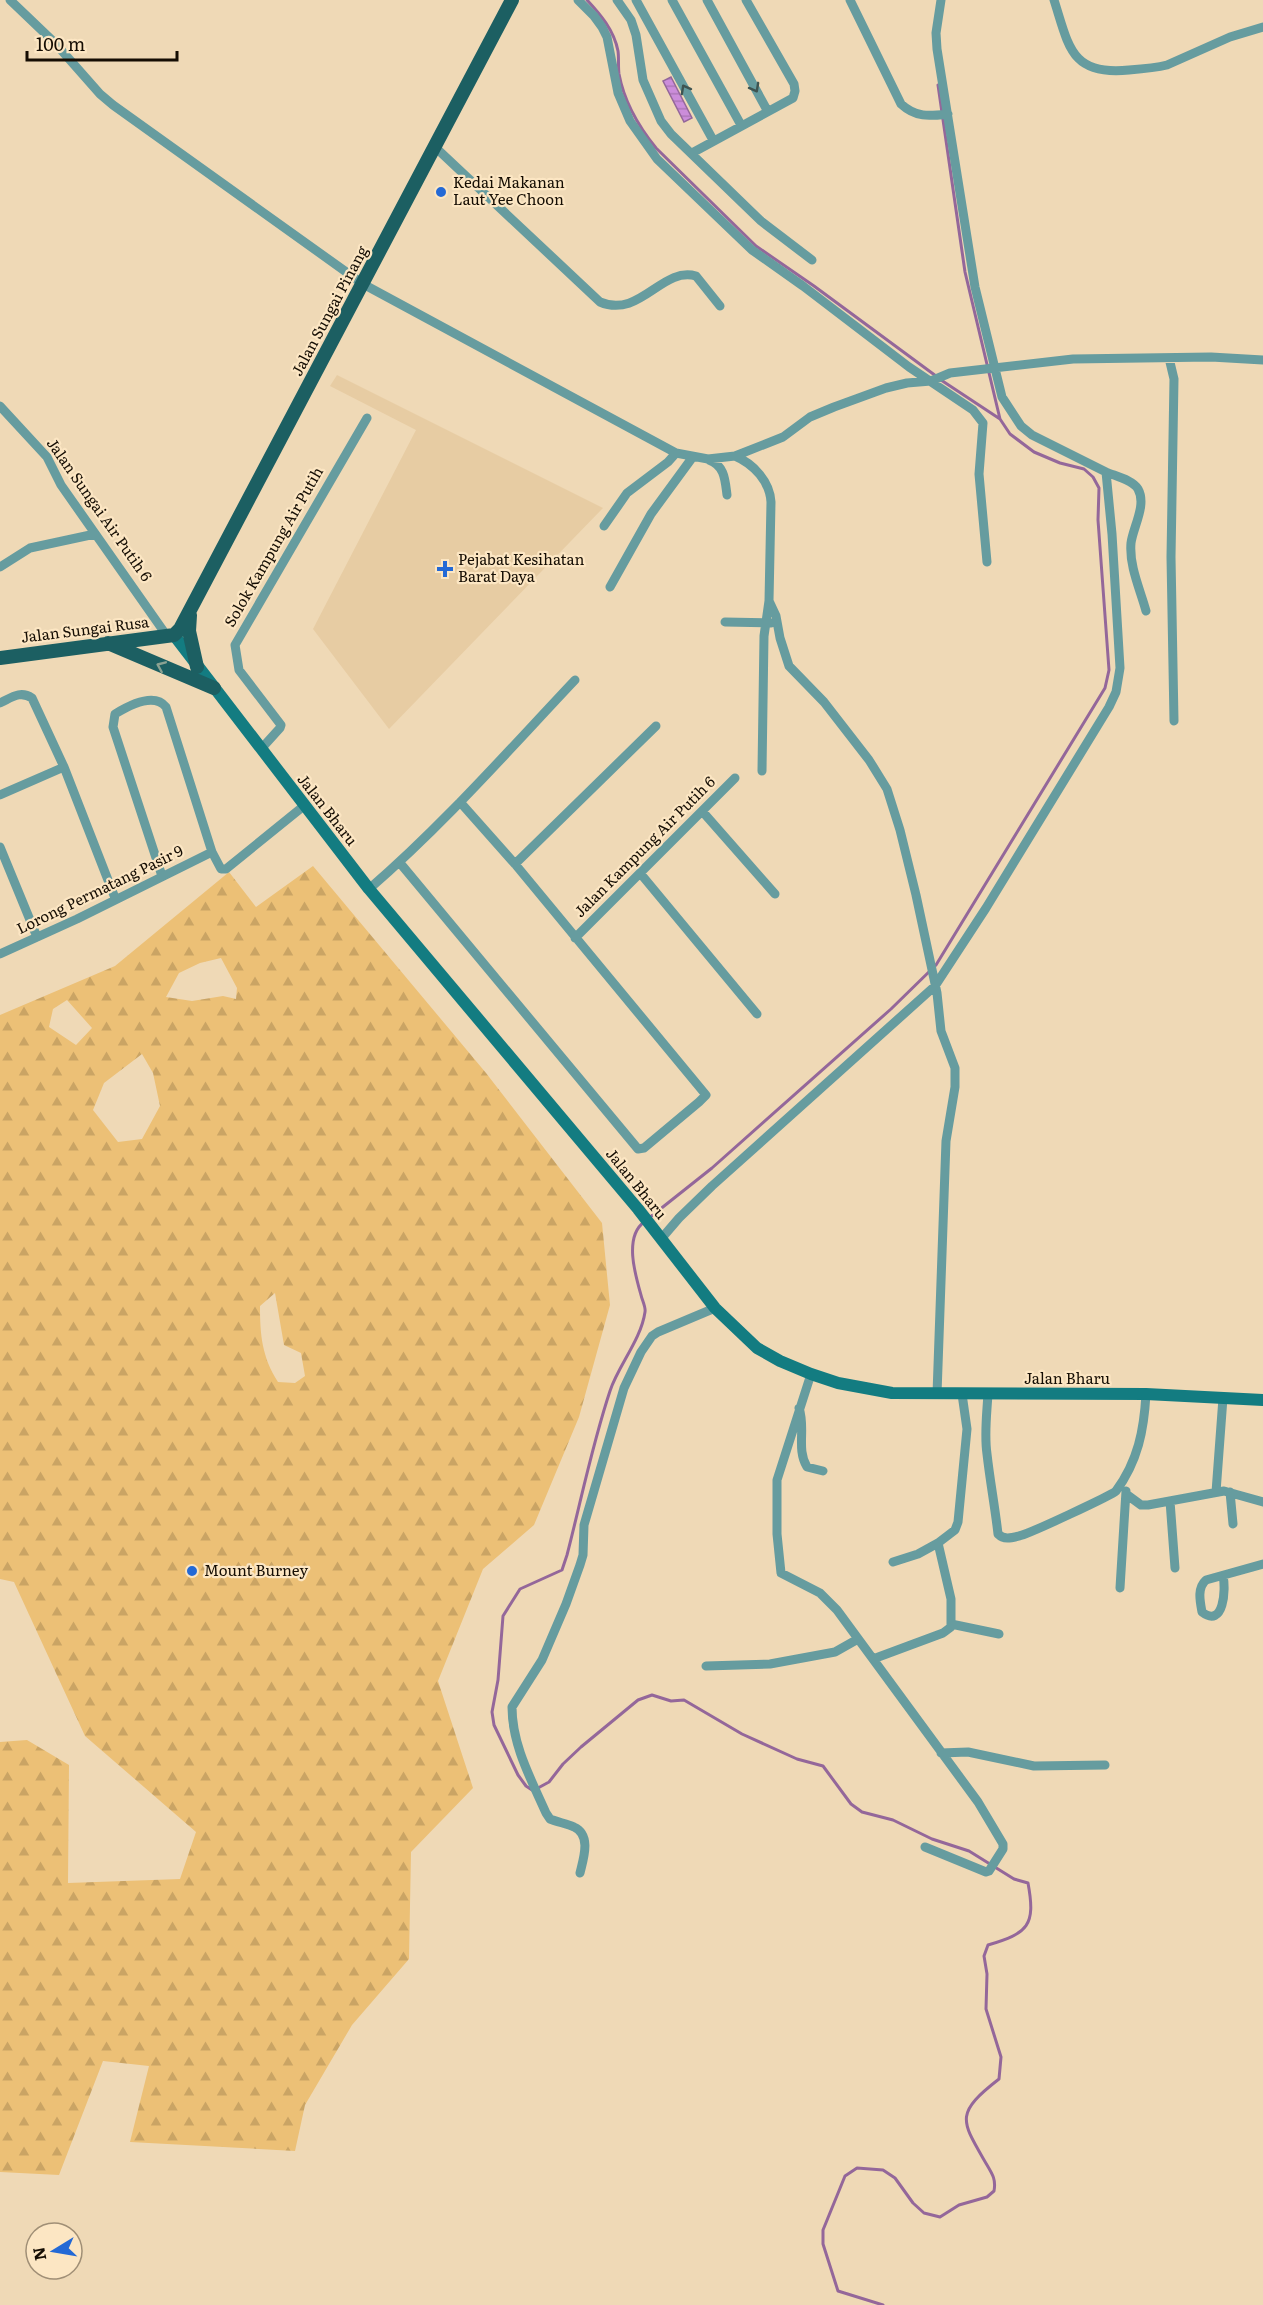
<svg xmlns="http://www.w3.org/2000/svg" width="1263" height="2305" font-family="Literata,serif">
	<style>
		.built { fill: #e7cca3 }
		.forest { fill: url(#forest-firs); fill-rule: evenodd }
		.water { fill: url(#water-rules); stroke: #94679a; stroke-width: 1.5 }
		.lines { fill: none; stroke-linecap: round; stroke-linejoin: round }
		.stream { stroke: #94679a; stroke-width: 3 }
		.street { stroke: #669c9f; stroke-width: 9 }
		.secondary { stroke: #137c81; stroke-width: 12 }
		.primary { stroke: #1c5f62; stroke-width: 14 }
		.oneway { stroke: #3e5451 }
		.oneway2 { stroke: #8ca292 }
		.poi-dot { fill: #2469d5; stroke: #fce6c3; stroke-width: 2 }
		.labels { text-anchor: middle; stroke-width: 4.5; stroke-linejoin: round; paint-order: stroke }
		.poi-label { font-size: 15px; fill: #150d03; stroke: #fce6c3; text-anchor: start }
		.street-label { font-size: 15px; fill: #150d03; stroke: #fce6c3 }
	</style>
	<defs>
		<pattern id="forest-firs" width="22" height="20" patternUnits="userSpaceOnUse" patternTransform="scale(1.5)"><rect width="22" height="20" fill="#ecc076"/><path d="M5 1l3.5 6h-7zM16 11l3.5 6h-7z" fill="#caa464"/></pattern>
		<pattern id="water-rules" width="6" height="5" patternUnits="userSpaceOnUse" patternTransform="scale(1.5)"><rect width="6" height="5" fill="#cb8dda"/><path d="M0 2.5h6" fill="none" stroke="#ad78b9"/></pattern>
	</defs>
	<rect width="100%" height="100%" fill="#efd9b6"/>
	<!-- built -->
	<path class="built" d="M337 375 603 508 389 729 313 629 416 430 330 386Z"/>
	<!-- forest -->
	<path class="forest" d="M313 866 486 1073 602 1223 610 1305 579 1417 534 1525 483 1569 438 1681 473 1788 411 1852 409 1959 352 2025 305 2105 295 2151 130 2142 149 2066 103 2061 59 2175 0 2172V1742L27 1740 69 1765 68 1883 180 1879 196 1832 85 1736 14 1582 0 1579V1015L115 966 229 872 256 907ZM221 958 237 988 236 999 223 996 192 1001 166 997 179 973 200 963ZM67 1000 92 1028 76 1045 49 1027 53 1009ZM142 1054 153 1073 160 1106 142 1139 118 1142 93 1110 104 1083ZM275 1293 284 1345 301 1353 305 1376 295 1383 278 1382C262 1357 260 1335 260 1306Z"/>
	<!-- water -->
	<path class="water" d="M671 77 692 118 684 122 663 81Z"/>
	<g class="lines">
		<!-- stream -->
		<path class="stream" d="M587 0C600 14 614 30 618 51 619 58 618 66 619 74 624 101 639 127 656 148L756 246 814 286 936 376
			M941 380 1000 419
			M649 1218 712 1168 891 1009 936 965 1105 688 1109 670 1098 520 1099 488 1093 477 1084 469 1060 463 1034 452 1010 434 1000 419 965 272 938 85
			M538 1788 549 1782 563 1764 581 1747 638 1700 652 1695 671 1701 684 1700 742 1734 797 1759 823 1766 851 1804 862 1812 893 1820 932 1839 969 1851 1014 1879 1028 1883C1036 1926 1028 1933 988 1945L984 1956 987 1974 986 2009 1001 2057 999 2079C954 2114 961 2120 987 2165 993 2175 996 2180 994 2191L987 2197 959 2205 940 2217 924 2213 913 2203 895 2178 883 2170 857 2168 845 2176 823 2230V2244L838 2291 883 2305
			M532 1790 526 1786 518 1775 494 1725 492 1712 498 1680 503 1616 520 1589 562 1570 567 1555C581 1501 592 1445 610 1391 618 1366 641 1340 645 1312 646 1307 642 1300 641 1295 635 1274 624 1237 644 1222"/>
		<!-- street -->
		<path class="street" d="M10 0 55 43 100 94 113 105 363 284 676 453 708 459 735 456C754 464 770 482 771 502L769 601 764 636 762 771
			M578 0 594 16 602 27 607 37 618 93 630 121 657 159 752 250 803 286 909 367 973 410 983 423 979 474 987 562
			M617 0 631 20 636 35 643 80 661 121 671 134 761 221 812 260
			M636 0 713 140
			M672 0 741 125
			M707 0 767 110
			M850 0 901 104C916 118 930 116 948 114
			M1054 0C1069 47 1071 76 1129 70 1142 69 1155 68 1167 65L1230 37 1263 27
			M435 147 600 302C640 319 662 266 696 276L720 306
			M692 153 793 98 795 91 794 84 746 0
			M1169 358 1174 379 1171 557 1174 721
			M0 406 47 457 61 485 167 636
			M735 456 783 437 810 417 834 407 886 388 907 383 931 381 950 373 1073 359 1211 357 1263 360
			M709 460C725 466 725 480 727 495
			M1106 472C1115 476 1133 480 1138 489 1147 505 1133 527 1131 543 1129 566 1140 589 1146 611
			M604 526 627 493 668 462 676 453
			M0 567 30 548 95 534
			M610 587 651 514 692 458
			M769 601 776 616 780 638 789 666 824 702 869 760 887 789 900 830 916 895 937 993 941 1031 955 1068V1087L946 1141 937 1394
			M725 622 771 623
			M0 703C11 698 20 690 32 698L64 767 115 898
			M261 749 280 728 281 725 239 670 235 645 367 418
			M0 795 64 767
			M702 811 775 894
			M0 847 37 937
			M400 863 638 1149 644 1148 699 1102 706 1095 515 864 460 802
			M515 864 656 726
			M640 873 757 1014
			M162 876 113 727 115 714C128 706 154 692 166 707L212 852 221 869H226L305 805
			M369 889C443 825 508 751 575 680
			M575 938 735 778
			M0 954 77 919 212 852
			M661 1239 679 1218 712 1186 935 986 986 908 1109 707 1116 692 1120 668 1112 534 1106 472 1032 435 1021 426 1002 397 975 287 937 49 936 33 941 0
			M811 1374 777 1480V1534L781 1573 820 1593 837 1610 978 1802 1003 1844V1849L989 1871 986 1872 925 1847
			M988 1393C987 1413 984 1434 987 1454 990 1481 995 1507 998 1534 1004 1540 1011 1538 1019 1536 1029 1534 1112 1495 1116 1491 1138 1461 1144 1430 1146 1394
			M799 1408C806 1428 796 1449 807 1467L823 1471
			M1216 1492 1223 1398
			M1230 1492 1233 1524
			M1126 1494 1141 1505H1148L1224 1491 1263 1502
			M1170 1501 1175 1568
			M893 1562 918 1554 938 1543
			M1223 1576C1226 1589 1224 1629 1202 1612 1200 1601 1197 1588 1206 1580L1263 1564
			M1120 1588 1126 1491
			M951 1624 999 1634
			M873 1659 943 1633 951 1627V1599L938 1543 955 1530 958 1522 967 1429 962 1394
			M706 1666 770 1664 835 1652 858 1639
			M941 1753 968 1752 1034 1766 1105 1765
			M580 1873C583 1860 592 1835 574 1827 568 1824 557 1822 550 1819L546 1813C531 1779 512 1745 512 1707L542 1660 566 1604 580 1565 583 1555 584 1525 624 1388 641 1352 652 1336 658 1332 715 1308"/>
		<!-- secondary -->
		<path class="secondary" d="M174 635 369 889 638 1209 715 1308 757 1348 780 1361 811 1374 838 1383 892 1393 1146 1394 1263 1400"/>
		<!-- primary -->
		<path class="primary" d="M190 615 189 631 197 667
			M108 643 214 688
			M0 658 174 635 180 629 512 0"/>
	</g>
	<!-- one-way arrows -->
	<defs><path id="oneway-chevron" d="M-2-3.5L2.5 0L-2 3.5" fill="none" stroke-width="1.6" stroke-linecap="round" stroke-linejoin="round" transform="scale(1.5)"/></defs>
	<g class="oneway">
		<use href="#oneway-chevron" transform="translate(755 88) rotate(61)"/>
		<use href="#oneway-chevron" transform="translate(685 89) rotate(-119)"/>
	</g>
	<use class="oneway2" href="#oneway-chevron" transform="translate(161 666) rotate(-157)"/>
	<!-- markers -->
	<g class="poi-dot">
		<circle cx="441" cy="192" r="6"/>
		<path d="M442 560h6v6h6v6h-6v6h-6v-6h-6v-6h6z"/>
		<circle cx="192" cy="1571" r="6"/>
	</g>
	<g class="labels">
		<!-- poi labels -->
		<g class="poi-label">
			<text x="453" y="188">Kedai Makanan<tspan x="453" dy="17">Laut Yee Choon</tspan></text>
			<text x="458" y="565">Pejabat Kesihatan<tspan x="458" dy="17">Barat Daya</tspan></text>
			<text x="204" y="1576">Mount Burney</text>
		</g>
		<!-- street labels -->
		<g class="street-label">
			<text transform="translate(330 311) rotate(-62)" y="5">Jalan Sungai Pinang</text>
			<text transform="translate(99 510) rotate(55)" y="5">Jalan Sungai Air Putih 6</text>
			<text transform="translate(274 547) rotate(-60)" y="5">Solok Kampung Air Putih</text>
			<text transform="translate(85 630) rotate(-7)" y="5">Jalan Sungai Rusa</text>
			<text transform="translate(327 810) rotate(52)" y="5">Jalan Bharu</text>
			<text transform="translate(645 847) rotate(-45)" y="5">Jalan Kampung Air Putih 6</text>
			<text transform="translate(100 890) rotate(-26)" y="5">Lorong Permatang Pasir 9</text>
			<text transform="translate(636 1184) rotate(51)" y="5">Jalan Bharu</text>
			<text x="1067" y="1384">Jalan Bharu</text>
		</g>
	</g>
	<!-- north arrow -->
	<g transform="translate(54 2251) rotate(259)"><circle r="28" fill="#fce6c3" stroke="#a08f76" stroke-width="1.5"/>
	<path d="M0-4.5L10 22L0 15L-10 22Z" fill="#2469d5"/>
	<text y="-9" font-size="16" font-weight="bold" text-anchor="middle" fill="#150d03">N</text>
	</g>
	<!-- scale -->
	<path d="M27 51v9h150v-9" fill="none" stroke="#150d03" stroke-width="3"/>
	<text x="36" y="51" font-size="18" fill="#150d03" stroke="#fce6c3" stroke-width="4.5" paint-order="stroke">100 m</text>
</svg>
